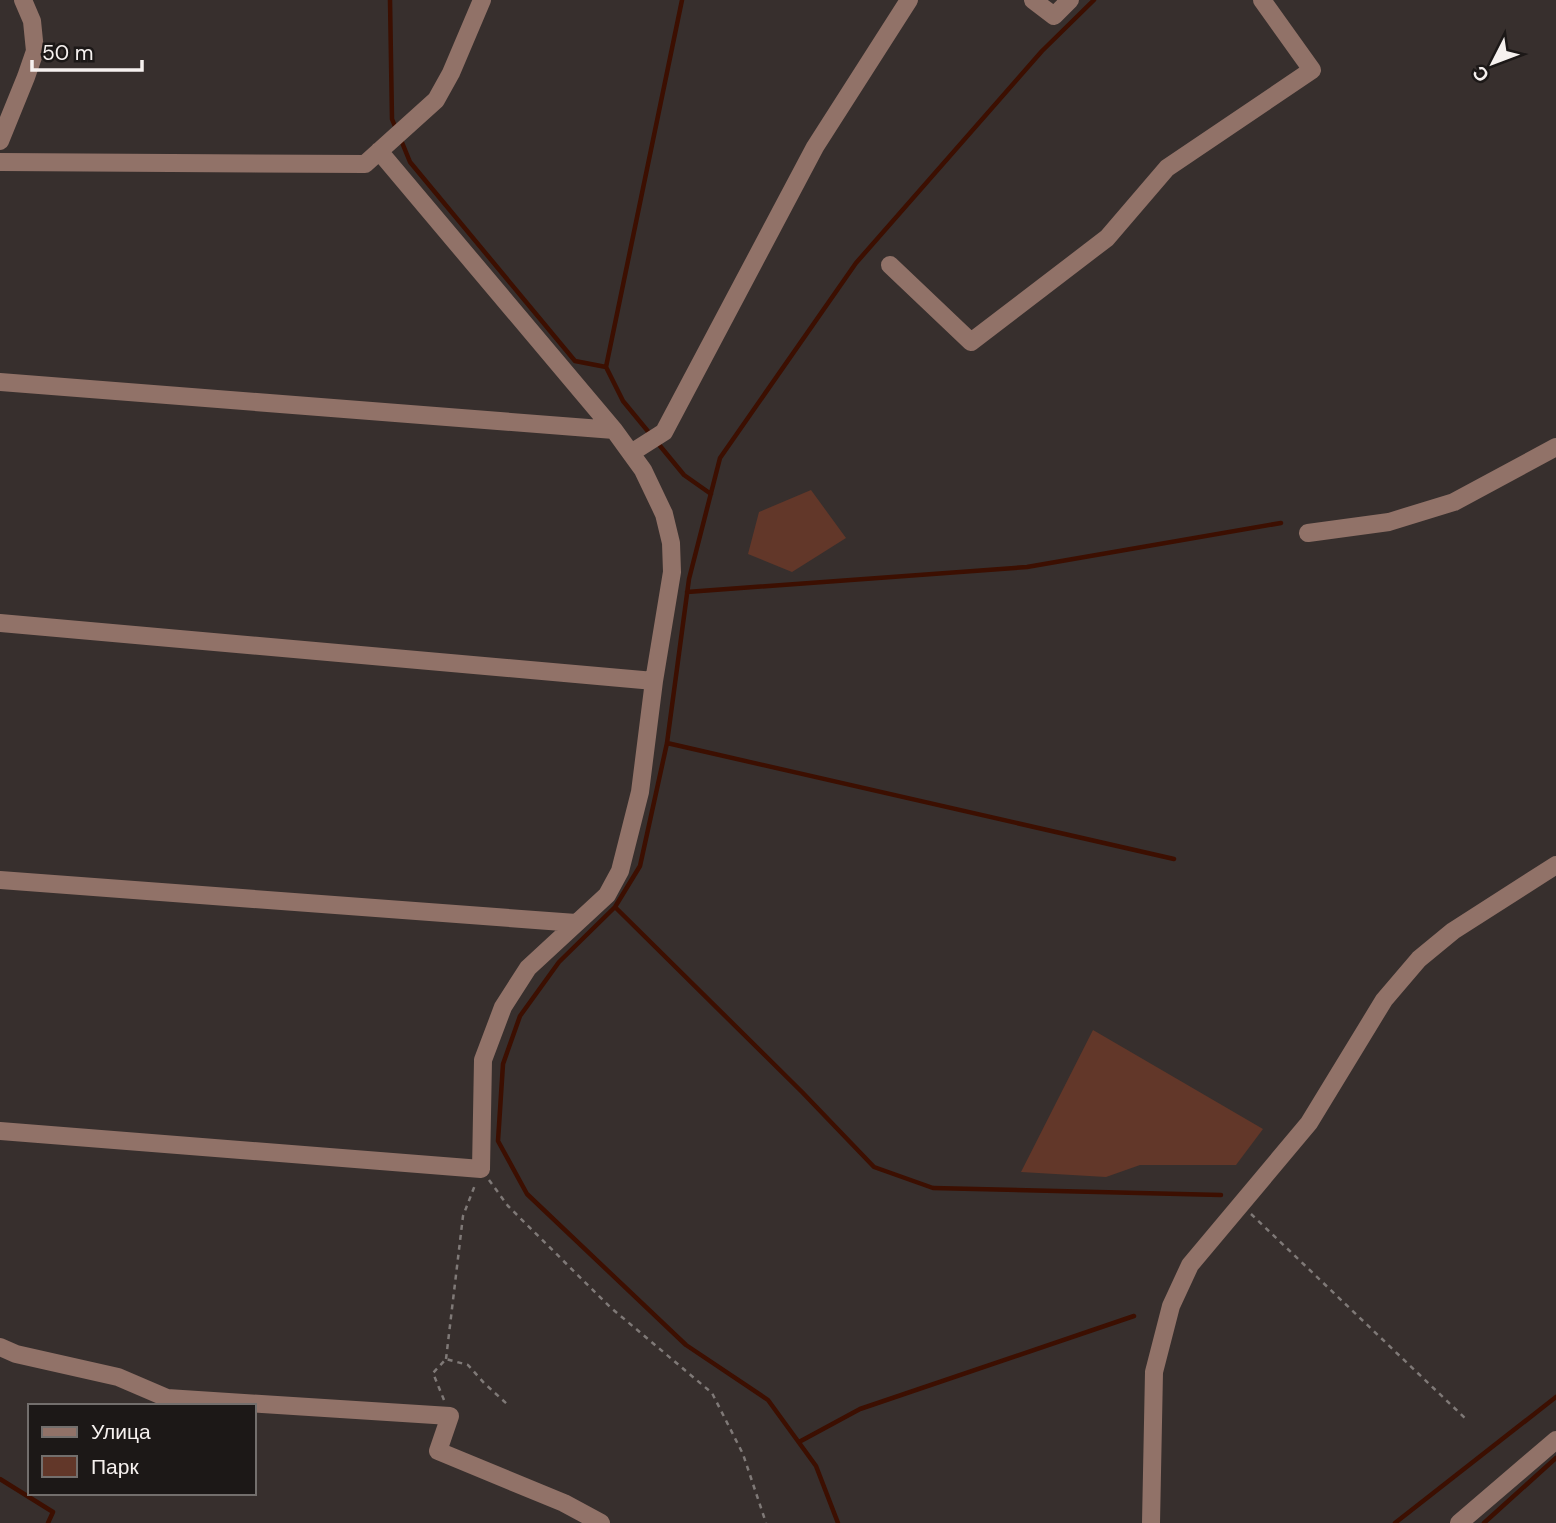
<svg xmlns="http://www.w3.org/2000/svg" width="1556" height="1523" font-family="'DM Sans',sans-serif">
	<style>
		.green { fill: #623729 }
		.lines { fill: none; stroke-linecap: round; stroke-linejoin: round }
		.stream { stroke: #3c0f01; stroke-width: 4.5 }
		.path { stroke: #7f7977; stroke-width: 2.5; stroke-dasharray: 5 5; stroke-linecap: butt }
		.minor { stroke: #917268; stroke-width: 18 }
	</style>
	<rect width="100%" height="100%" fill="#372f2d"/>
	<!-- green -->
	<path class="green" d="M811 490 846 538 792 572 748 554 759 512Z
		M1093 1030 1263 1129 1236 1165H1140L1106 1177 1021 1172Z"/>
	<g class="lines">
		<!-- stream -->
		<path class="stream" d="M390 0 392 119 396 129
			M401 140 410 162 575 361 606 367
			M651 435 623 401 606 367 682 0
			M656 441 684 475 711 494
			M687 592 1027 567 1281 523
			M667 743 1174 859
			M615 907 802 1092 874 1167 933 1188 1221 1195
			M799 1442 860 1409 1134 1316
			M0 1479 53 1512 48 1523
			M838 1523 816 1466 768 1400 686 1345 527 1194 498 1141 503 1064 520 1016 559 962 615 907 640 866 667 743 689 579 720 458 856 263 1042 51 1094 0
			M1395 1523 1556 1397
			M1484 1523 1556 1458"/>
		<!-- path -->
		<path class="path" d="M489 1180 508 1206 610 1307 712 1393 743 1454 766 1523
			M1251 1214 1468 1421
			M446 1359 463 1216 475 1185
			M444 1400 433 1373 446 1359 468 1365 484 1383 507 1404"/>
		<!-- minor -->
		<path class="minor" d="M1033 0 1054 16 1070 0
			M0 141 26 77 35 51 32 21 23 0
			M0 162 365 164 436 100 451 73 482 0
			M890 265 971 342 1107 238 1167 168 1312 70 1262 0
			M0 382 614 430
			M631 453 664 432 815 147 909 0
			M1308 533 1389 522 1454 502 1556 447
			M0 623 654 681
			M0 880 576 923
			M0 1131 481 1169 483 1060 503 1007 528 968 607 895 620 871 640 792 654 681 672 572 671 543 664 514 643 470 614 430 379 151
			M0 1347 16 1354 118 1377 167 1398 450 1416 438 1451 564 1503 601 1523
			M1151 1523 1154 1372 1171 1306 1190 1265 1309 1123 1384 1000 1419 959 1453 931 1556 865
			M1459 1523 1556 1440"/>
	</g>
	<!-- legend -->
	<rect x="28" y="1404" width="228" height="91" fill="#1c1817" stroke="#736f6d" stroke-width="2"/>
	<rect x="42" y="1427" width="35" height="10" fill="#917268" stroke="#736f6d" stroke-width="2"/>
	<text x="91" y="1439" font-size="21" fill="#f6f1ef">Улица</text>
	<rect x="42" y="1456" width="35" height="21" fill="#623729" stroke="#736f6d" stroke-width="2"/>
	<text x="91" y="1474" font-size="21" fill="#f6f1ef">Парк</text>
	<!-- north arrow -->
	<g transform="translate(1493 63) rotate(228)" stroke="#1c1817" stroke-width="5" paint-order="stroke">
	<path d="M0-5L12 26L0 18L-12 26Z" fill="#f6f1ef"/>
	<text y="-10" font-size="19" font-weight="bold" text-anchor="middle" fill="#f6f1ef">С</text>
	</g>
	<!-- scale -->
	<path d="M32 60v10h110v-10" fill="none" stroke="#f6f1ef" stroke-width="3.5"/>
	<text x="42" y="60" font-size="21" fill="#f6f1ef" stroke="#1c1817" stroke-width="5" paint-order="stroke">50 m</text>
</svg>
